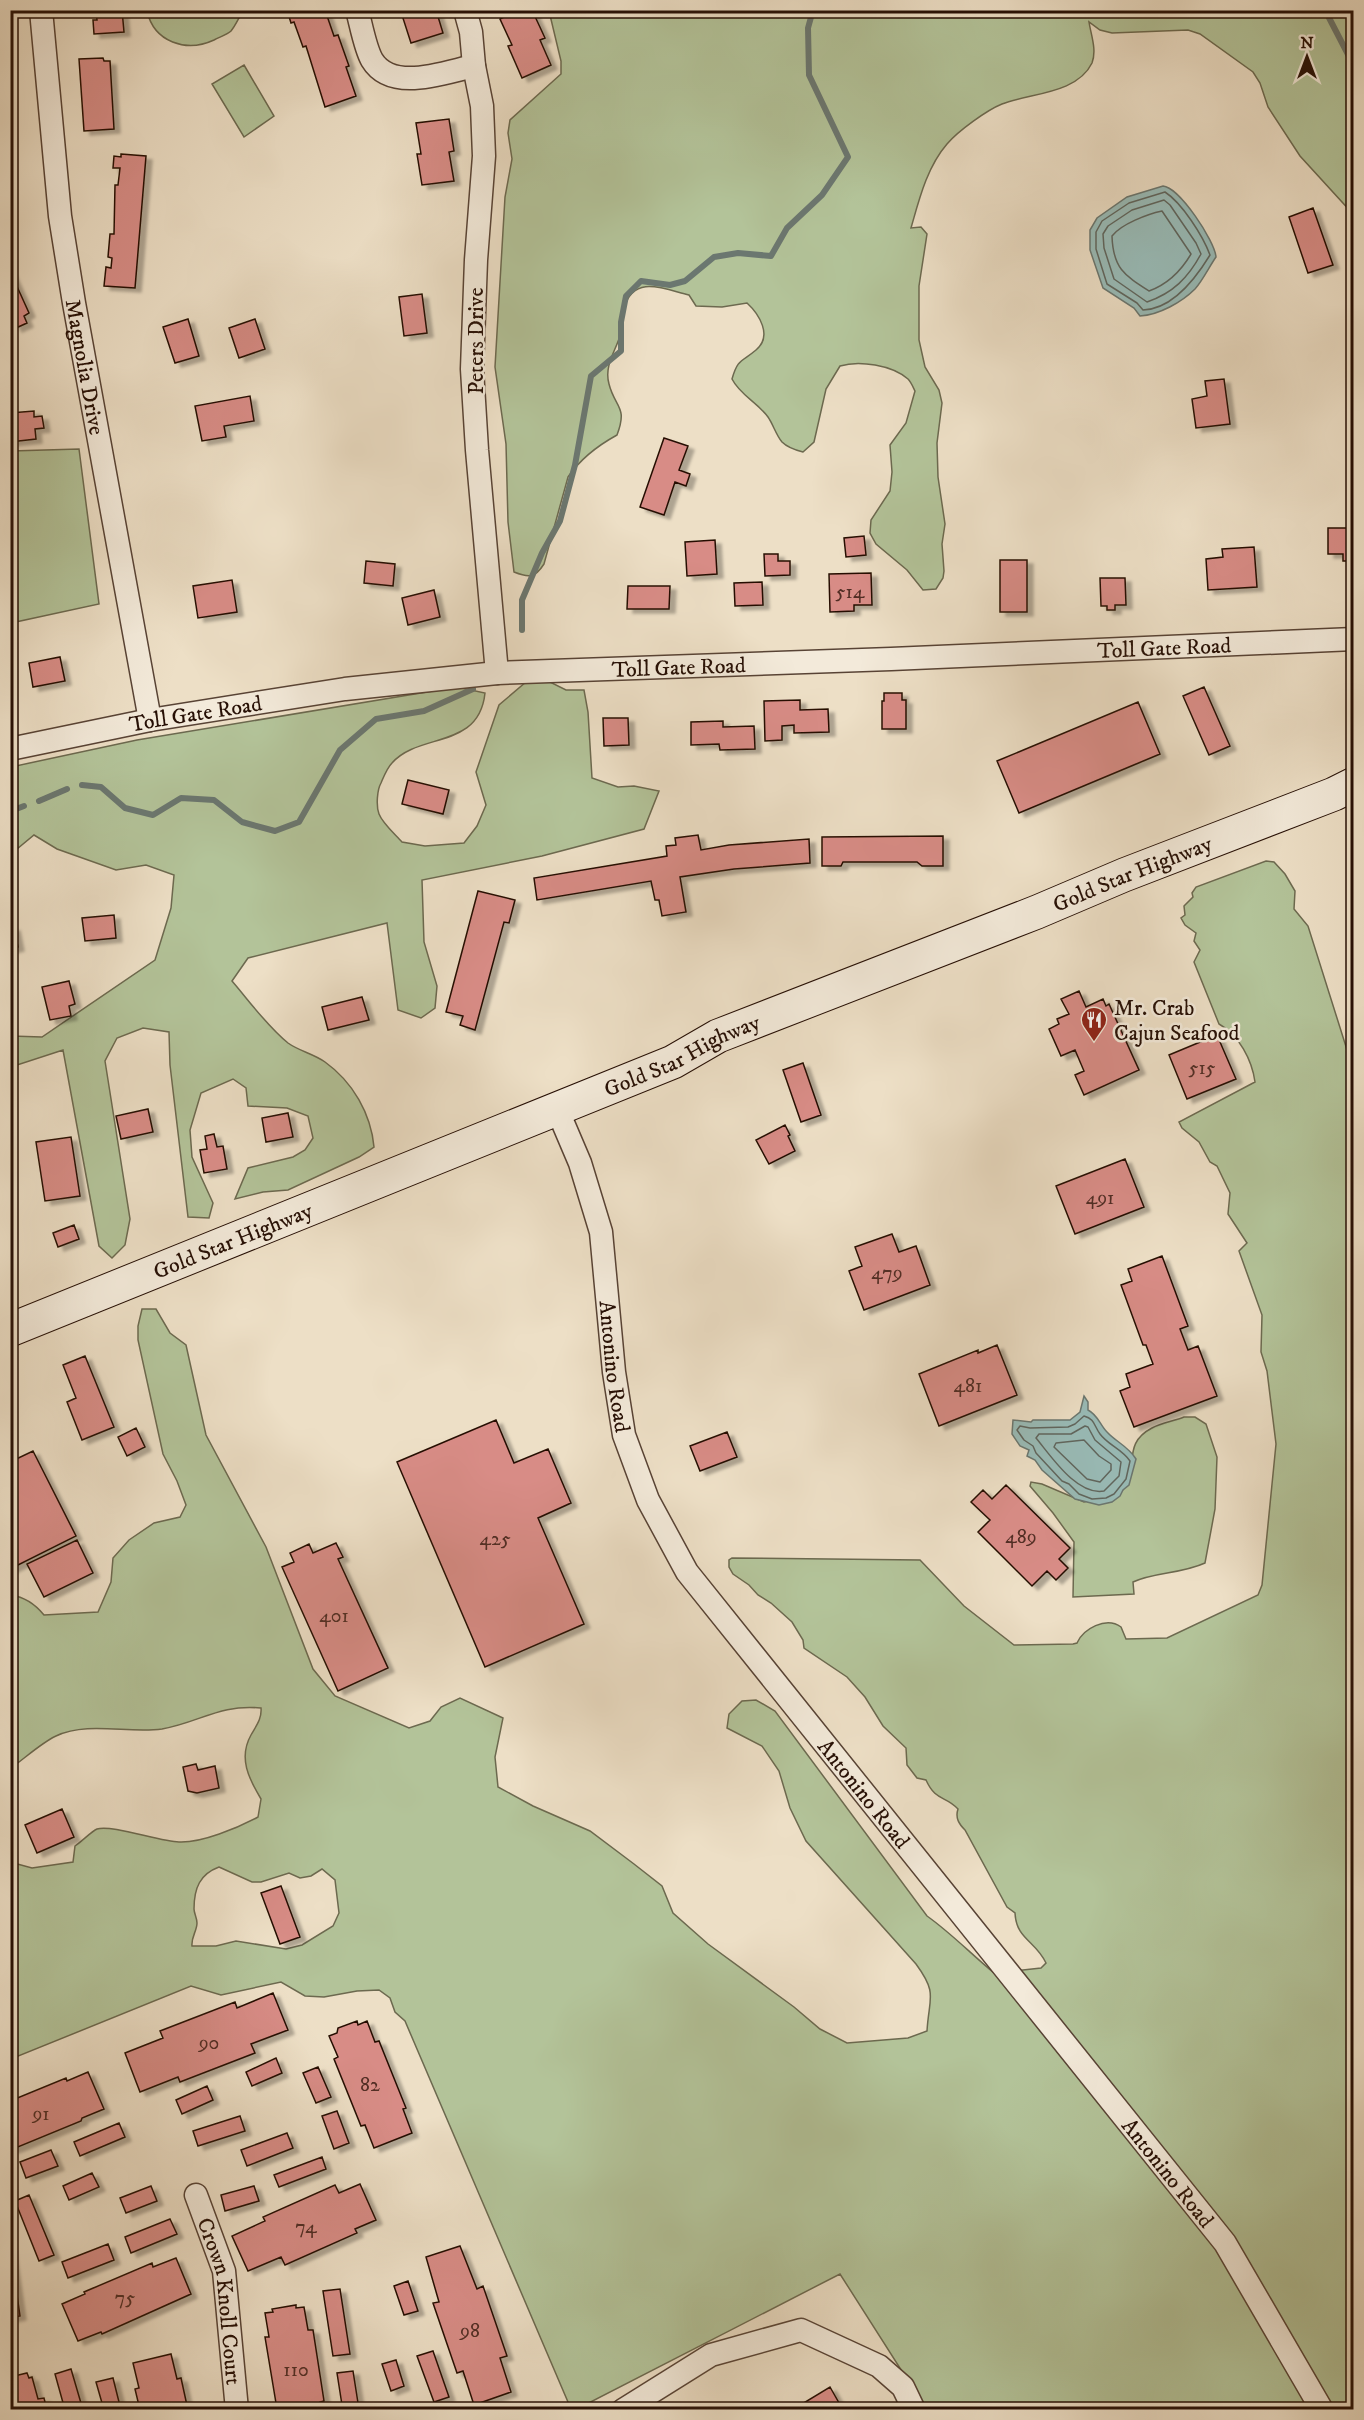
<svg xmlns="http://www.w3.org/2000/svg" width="1364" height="2420" font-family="'IM FELL DW Pica',serif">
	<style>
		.green { fill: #b3c399; stroke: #6c694f; stroke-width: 1.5; fill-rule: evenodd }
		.water { fill: #99bcb8; stroke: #6b7770; stroke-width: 1.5 }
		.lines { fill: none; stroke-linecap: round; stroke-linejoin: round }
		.shore { stroke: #60665e; stroke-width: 1.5 }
		.stream { stroke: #6b7770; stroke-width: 6 }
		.building { fill: #d88c86; stroke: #260f05; stroke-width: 1.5; filter: url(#shadow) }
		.street-casing { stroke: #584335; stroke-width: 25 }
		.secondary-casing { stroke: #260f05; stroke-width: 35 }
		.street { stroke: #f3eada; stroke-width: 22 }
		.secondary { stroke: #f3eada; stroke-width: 33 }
		.labels { text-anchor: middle; stroke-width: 5; stroke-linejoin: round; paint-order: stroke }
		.number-label { font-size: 20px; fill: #522e25 }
		.street-label { font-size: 22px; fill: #260f05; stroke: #f3eada }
		.poi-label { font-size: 22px; fill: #260f05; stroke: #f3eada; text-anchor: start }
	</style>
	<defs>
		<filter id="shadow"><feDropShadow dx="6" dy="4" stdDeviation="1.5" flood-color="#0004"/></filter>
	</defs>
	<rect width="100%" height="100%" fill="#eddfc6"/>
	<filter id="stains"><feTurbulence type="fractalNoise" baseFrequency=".00333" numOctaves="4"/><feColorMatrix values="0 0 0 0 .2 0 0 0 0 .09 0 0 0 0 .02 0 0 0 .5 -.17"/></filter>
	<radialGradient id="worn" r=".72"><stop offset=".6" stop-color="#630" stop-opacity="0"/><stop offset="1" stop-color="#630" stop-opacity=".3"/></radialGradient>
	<!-- green -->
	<path class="green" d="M147 11V10L243 11C239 17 236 25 231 31 227 35 219 37 214 40 186 53 154 42 147 11Z
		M549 11H1353V214L1300 156 1268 107 1260 83 1253 72 1200 34 1188 30 1112 33 1100 30 1089 22C1091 35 1097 50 1092 63 1077 94 1030 93 1002 104 987 110 958 131 947 144 927 167 919 200 911 228L921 227 927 234 919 286V340L925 367 939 390 942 403 937 443 938 477 945 524 942 544 944 571 943 578 936 589 923 590 907 570 876 544 870 533 871 520 890 491 892 472 890 445 906 423 915 391C913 387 911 382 908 379 892 365 859 360 840 366L826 389 814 442 803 452C795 450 788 448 782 442 776 435 773 424 768 417 757 402 740 395 732 379 738 358 742 362 756 350 773 336 759 314 747 303L722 307 696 306 689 295C664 289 634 274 624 308 621 317 623 327 620 336 615 352 604 366 609 384 615 408 628 406 617 435 597 446 581 458 568 477L544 564C535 578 529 578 514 572L508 522 506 444 495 367 505 197 512 159 508 133 510 120 561 74V61Z
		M244 65 274 116 244 137 212 84Z
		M79 449 99 604 11 623V451Z
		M526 682H550L566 690H584L588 712 592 778 618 787 634 786 659 791 644 829 542 856 422 880 424 942 437 986 435 1008 421 1018 398 1010 387 923 248 958 232 981C250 1002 267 1026 288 1043 299 1051 314 1054 325 1062 353 1082 371 1114 374 1147L359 1157 288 1190 263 1192 235 1199 248 1168 293 1157 305 1150 313 1138 308 1116 287 1108 248 1106 246 1088 233 1079 201 1093 190 1130 192 1157 213 1203 209 1218 188 1217 170 1065 169 1032 143 1028 117 1038 105 1061 130 1219 125 1245 112 1258 99 1246 63 1050 11 1067V1036L42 1037 155 960 171 908 174 875 146 865 116 870 57 849 34 835 11 854V767L137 740 457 687 485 693C479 750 419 732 392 763 387 768 384 776 381 783 377 790 376 806 379 814 383 824 395 834 402 842L425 846 464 843 477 826 486 805 476 772 499 705Z
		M1266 861 1274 862 1285 874 1295 891 1294 909 1308 926 1354 1072 1353 2409H926L840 2274 577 2409H571L405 2021 395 2012 390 1998 379 1990 357 1991 324 1997 305 1996 281 1982 221 1995 191 1986 11 2059 10 1862 32 1868 73 1862 75 1846C81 1842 92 1831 97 1829 111 1824 161 1842 179 1842 202 1843 237 1828 258 1817L261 1799C249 1779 238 1758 251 1735 256 1726 262 1719 261 1708 219 1704 201 1722 162 1729 129 1734 88 1721 56 1736 41 1743 24 1759 11 1768V1595C25 1597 35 1604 44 1615L98 1612 111 1582 113 1558 129 1540 154 1523 180 1517 186 1505 177 1481 163 1454 138 1340V1326L142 1309H156L170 1333 186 1345 206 1435 266 1547 313 1669 335 1696 409 1728 430 1721 441 1707 460 1698 503 1718 495 1757 498 1787 533 1806 590 1831 634 1864 662 1886 673 1913 708 1944 794 2007 820 2029 847 2043 908 2038 927 2031C929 1997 938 1994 916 1964L806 1841 790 1808 779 1771 762 1746 727 1728 729 1714 742 1701 756 1700 775 1711 927 1916C951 1933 971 1954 994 1973L1041 1968 1046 1963C1036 1941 1016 1939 1015 1913L1007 1907 965 1830C959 1824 955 1818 958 1809 945 1795 936 1802 926 1780L917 1778 907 1765 906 1748 883 1726 865 1697 847 1677 804 1648 803 1640 792 1622 771 1603 758 1595 749 1585 733 1574 729 1567V1560L732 1558 920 1560 964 1606 1014 1645 1073 1644 1077 1643C1083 1629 1106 1616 1121 1627L1126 1639 1167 1638 1258 1595 1262 1585 1276 1444 1267 1371 1261 1352 1262 1315 1239 1251 1247 1243 1228 1214 1230 1193 1217 1166 1210 1162 1199 1142 1182 1128 1179 1122 1255 1082C1252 1060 1239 1035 1219 1024L1194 962 1200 950 1194 941 1196 933 1185 925 1181 918 1185 915 1184 906 1193 897 1192 893 1196 887ZM219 1867 252 1882H261L289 1873 300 1878 311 1876 322 1869 335 1880 339 1913 333 1926 302 1945 286 1949 236 1941 216 1946H192C191 1937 197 1931 197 1923 197 1918 194 1913 194 1909 194 1888 200 1874 219 1867Z
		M1184 1417H1195L1206 1424 1217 1457 1215 1509 1205 1563C1181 1574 1154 1572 1133 1582L1134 1594 1073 1597 1074 1542 1053 1513 1030 1486 1031 1482 1042 1484 1084 1502 1122 1491C1140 1468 1121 1444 1152 1428 1162 1423 1174 1421 1184 1417Z"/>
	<!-- water -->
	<path class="water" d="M1163 186C1179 187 1215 241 1216 257 1209 267 1203 280 1195 289 1182 302 1159 315 1140 316L1134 308 1103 288 1090 250V230L1097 218 1127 197Z
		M1084 1396 1088 1402V1410C1098 1415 1100 1425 1107 1432 1116 1442 1128 1446 1136 1459L1129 1485 1123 1490 1120 1496 1112 1502 1099 1505 1075 1499 1042 1470 1035 1460 1027 1456 1029 1450 1020 1446 1012 1434 1013 1420 1031 1422 1033 1420H1070L1080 1412Z"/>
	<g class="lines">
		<!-- shore -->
		<path class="shore" d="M1165 192C1182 203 1203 236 1210 255 1196 278 1173 309 1143 310L1137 303 1107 284 1096 249V232L1102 221 1129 203Z
			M1164 200 1170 205 1196 243 1201 254C1188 278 1173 293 1147 302L1114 279 1104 248 1103 234 1108 226 1132 210Z
			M1162 211 1191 254C1181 271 1168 284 1149 291 1124 275 1113 268 1112 236 1121 224 1148 214 1162 211Z
			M1084 1416C1095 1419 1094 1426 1100 1434 1108 1445 1122 1449 1130 1461L1126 1479 1114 1494 1106 1498 1092 1499 1079 1494 1069 1484 1062 1481 1036 1453 1033 1446 1024 1440 1017 1430 1020 1426 1030 1428 1068 1427 1075 1424Z
			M1085 1426 1088 1427 1095 1440 1121 1462 1119 1476 1104 1491C1077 1496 1051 1456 1036 1438L1039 1434H1071Z
			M1084 1440 1099 1456 1111 1464V1470L1100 1482 1087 1479 1054 1447 1056 1443Z"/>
		<!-- stream -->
		<path class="stream" d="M1325 10 1354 66
			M522 630V600L542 553 560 521 575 465 591 376 621 351V322L626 296 641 281 670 285 685 281 714 257 738 253 771 256 787 228 822 195 848 157 809 75 808 28 813 10
			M82 785 101 787 125 808 153 815 181 798 214 800 242 822 275 831 299 822 340 750 376 719 424 711 473 689
			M39 801 67 789
			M11 811 24 806"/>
	</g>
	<!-- building -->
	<path class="building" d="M96 10H122L124 32 94 34 93 20H97Z
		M287 10H325L334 36 338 35 349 66 346 67 356 96 325 107 306 46 303 47 294 22 291 23Z
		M398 10H436L443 33 411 43 402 15 400 16Z
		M502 10H532L545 38 540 40 551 65 522 78 508 46 512 45 500 19 504 17Z
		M103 58 104 61H110L114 129 84 131 79 59Z
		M449 119 454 151 449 152 454 181 422 185 417 154H421L416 123Z
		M121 154 146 156 135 288 104 286 106 267 111 268 112 258 108 257 110 234H114L115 185H118L120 168H113L114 156 121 157Z
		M1313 208 1333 265 1308 273 1289 217Z
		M10 271 29 313 24 316 27 323 16 328 12 321 10 322Z
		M422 294 427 333 404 336 399 297Z
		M188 319 199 356 175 363 163 327Z
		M255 319 265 349 239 358 229 328Z
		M1224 379 1230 424 1196 428 1192 399 1207 396 1205 381Z
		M250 396 254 421 224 426 226 437 202 441 195 406Z
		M34 411V417L42 416 44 428 35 429 36 439 10 442V413Z
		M664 438 688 446 679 470 690 474 686 486 675 482 664 515 640 507Z
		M1328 528H1354V561H1343V554H1328Z
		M864 536 866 555 846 557 844 538Z
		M715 540 717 574 687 576 685 542Z
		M1254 547 1257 587 1208 590 1206 559 1223 557 1222 549Z
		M764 554H778V561H790V575L765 576Z
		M1000 560H1027V612H1000Z
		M366 561 395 564 393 586 364 583Z
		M871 573 872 605H854V611L830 612 829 574Z
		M1100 578H1125L1126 605H1115V610H1107V606H1101Z
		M232 580 237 612 198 618 193 586Z
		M762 582 763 605 735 606 734 583Z
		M628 586H670L669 609H627Z
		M434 590 440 617 408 625 402 598Z
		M60 657 65 681 33 687 29 663Z
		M1204 687 1230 746 1209 755 1183 696Z
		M884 693H902V700H906V729H882V701H884Z
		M800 700V710L828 709 829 732 794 733V725L782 726V740L765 741 764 701Z
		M1138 702 1160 754 1019 813 997 761Z
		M603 718H628L629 745 604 746Z
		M723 721V727L754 726 755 749 720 750 719 744 691 745V722Z
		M408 780 449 790 443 814 402 804Z
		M698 835 701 850 729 845 809 839 810 863 734 869 680 877 686 912 662 916 659 900H655L651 881 537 900 534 878 667 856 666 846 676 845 675 838Z
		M943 836V866H922L917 862H843L841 866H822V837Z
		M478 891 515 900 509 923 504 922 475 1030 460 1025 463 1016 446 1012Z
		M114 915 116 938 85 941 82 918Z
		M14 927 18 947 10 949V928Z
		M69 981 75 1004 69 1006 71 1016 50 1020 42 987Z
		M1079 991 1086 1007 1103 999 1106 1006 1109 1004 1139 1070 1084 1095 1075 1075 1084 1071 1075 1050 1061 1056 1049 1029 1059 1024 1057 1019 1069 1014 1061 999Z
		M362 997 369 1020 328 1030 322 1007Z
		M1217 1035 1236 1079 1187 1099 1169 1055Z
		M803 1063 821 1115 801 1122 783 1070Z
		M148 1109 153 1132 121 1139 116 1116Z
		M288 1113 293 1137 266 1142 262 1118Z
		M785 1125 790 1135 788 1136 795 1151 769 1164 756 1140Z
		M214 1134 217 1147 223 1146 227 1169 204 1173 200 1150 207 1149 205 1136Z
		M71 1137 80 1196 45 1201 36 1142Z
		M1125 1159 1144 1207 1075 1234 1056 1186Z
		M74 1225 79 1239 58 1247 53 1233Z
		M892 1234 899 1252 916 1246 930 1285 864 1310 849 1271 862 1266 855 1247Z
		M1162 1256 1188 1326 1180 1329 1188 1350 1198 1346 1217 1396 1134 1427 1120 1391 1130 1387 1126 1374 1153 1364 1146 1345H1143L1121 1285 1132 1281 1128 1269Z
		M997 1345 1017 1395 939 1426 919 1374 978 1350V1353Z
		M85 1356 114 1427 82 1440 67 1402 76 1398 63 1365Z
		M496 1420 514 1463 548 1449 571 1503 538 1518 584 1624 485 1667 397 1462Z
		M136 1428 145 1447 127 1456 118 1437Z
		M727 1432 737 1457 700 1471 690 1446Z
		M33 1451 76 1536 10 1569V1462Z
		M1006 1485 1070 1548 1059 1559 1068 1568 1056 1580 1047 1571 1032 1586 978 1532 990 1520 971 1502 983 1490 992 1499Z
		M77 1540 93 1573 44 1597 27 1564Z
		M336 1543 343 1557 338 1559 388 1668 338 1691 282 1567 294 1562 290 1553 309 1544 313 1553Z
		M196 1764 198 1770 215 1766 219 1788 197 1793 188 1791 183 1767Z
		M62 1809 74 1837 37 1853 25 1825Z
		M281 1886 300 1937 280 1944 261 1893Z
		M273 1993 288 2030 251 2044 255 2053 180 2082 178 2077 140 2092 125 2053 163 2038 160 2031 235 2002 237 2008Z
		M357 2021 358 2025 367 2021 375 2042 379 2041 406 2108 403 2109 412 2133 374 2148 365 2125 361 2126 334 2059 338 2057 329 2036 337 2033 338 2028Z
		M276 2058 282 2073 252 2086 246 2072Z
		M318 2067 331 2097 316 2103 303 2073Z
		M88 2072 104 2109 82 2118 81 2121 13 2149 10 2147V2101L66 2078 67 2081Z
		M207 2086 213 2100 182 2114 176 2100Z
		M337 2111 349 2143 334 2149 322 2116Z
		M240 2116 245 2131 198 2146 193 2131Z
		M119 2123 125 2137 80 2156 74 2142Z
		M287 2133 293 2148 247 2166 241 2150Z
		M51 2150 58 2166 26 2178 20 2162Z
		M322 2157 326 2169 279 2187 274 2175Z
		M92 2173 99 2187 69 2200 63 2186Z
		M360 2184 376 2220 355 2229 357 2233 285 2265 281 2257 248 2271 232 2236 265 2221 263 2217 335 2185 339 2193Z
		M151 2186 157 2201 126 2213 120 2198Z
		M254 2186 259 2201 225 2211 221 2195Z
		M29 2195 54 2255 39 2261 15 2201Z
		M170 2219 177 2234 131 2253 125 2237Z
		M108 2244 114 2260 68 2278 62 2262Z
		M460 2246 477 2289 483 2286 507 2356 500 2358 511 2392 474 2405 463 2371 457 2373 433 2303 439 2302 426 2257Z
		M10 2247 20 2316 10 2318Z
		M176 2258 191 2294 102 2334 101 2332 78 2341 62 2304 85 2294 84 2292 152 2263 153 2267Z
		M408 2281 418 2311 404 2315 394 2286Z
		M340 2289 350 2354 333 2356 323 2291Z
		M296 2305V2308L304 2307 308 2330H313L324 2401 320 2402 321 2410 277 2409 265 2337H269L265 2313 273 2312 272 2309Z
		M433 2351 449 2397 434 2402 417 2356Z
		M171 2354 177 2379 181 2378 188 2410H140L135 2389 139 2388 133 2363Z
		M396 2360 404 2386 391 2391 382 2364Z
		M71 2369 83 2410H65L55 2374Z
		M353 2371 358 2403 342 2405 337 2373Z
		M27 2373 29 2378 32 2377 38 2399 44 2398 47 2410H10V2377Z
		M113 2378 121 2410H104L96 2382Z
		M830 2387 843 2410H799L797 2407Z"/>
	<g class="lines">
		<defs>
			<g id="street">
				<path id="s1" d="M41 10 60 216 74 303 150 720"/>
				<path d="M357 10C361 24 365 48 372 60 392 93 445 72 474 66"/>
				<path d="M465 10 471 32 474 66 482 106 484 156 476 260 472 369 477 450 497 673"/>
				<path id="s2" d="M10 749 150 720 345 689 497 673 891 659 1354 639"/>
				<path id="s3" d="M557 1109 580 1163 601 1232 614 1372 624 1435 648 1500 687 1572 1225 2243 1322 2410"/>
				<path id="s4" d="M196 2195 224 2271 237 2410"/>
				<path d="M623 2410 711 2355 801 2330 879 2366 903 2387 914 2410"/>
			</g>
			<g id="secondary">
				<path id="s5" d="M10 1330 673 1062 718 1036 1037 912 1124 875 1334 794 1354 784"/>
			</g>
		</defs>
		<!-- street casing -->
		<use href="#street" class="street-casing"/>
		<!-- secondary casing -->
		<use href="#secondary" class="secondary-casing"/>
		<!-- street -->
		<use href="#street" class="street"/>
		<!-- secondary -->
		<use href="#secondary" class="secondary"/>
	</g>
	<!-- icons -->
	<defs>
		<symbol id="restaurant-pin" viewBox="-11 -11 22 30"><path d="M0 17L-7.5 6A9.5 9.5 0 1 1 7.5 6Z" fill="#8f2418" stroke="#f3eada"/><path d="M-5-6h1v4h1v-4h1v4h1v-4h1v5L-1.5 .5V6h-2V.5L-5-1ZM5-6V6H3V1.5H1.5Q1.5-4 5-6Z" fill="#fff"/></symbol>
	</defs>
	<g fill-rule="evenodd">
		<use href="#restaurant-pin" x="1079" y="1005" width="30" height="40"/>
	</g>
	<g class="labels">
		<!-- number labels -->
		<g class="number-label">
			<text x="850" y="598">514</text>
			<text x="1202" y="1074">515</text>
			<text x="1100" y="1204">491</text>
			<text x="887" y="1279">479</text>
			<text x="968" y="1392">481</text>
			<text x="1021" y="1543">489</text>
			<text x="495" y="1545">425</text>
			<text x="334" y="1622">401</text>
			<text x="209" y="2049">90</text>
			<text x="370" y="2091">82</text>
			<text x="41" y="2120">91</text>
			<text x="306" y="2233">74</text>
			<text x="125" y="2304">75</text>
			<text x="470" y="2337">98</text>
			<text x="296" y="2376">110</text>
		</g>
		<!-- street labels -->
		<g class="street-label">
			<text transform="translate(475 341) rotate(-90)" y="8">Peters Drive</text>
			<text dy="8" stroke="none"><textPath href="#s1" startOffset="360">Magnolia Drive</textPath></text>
			<text dy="8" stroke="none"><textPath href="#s2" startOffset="1161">Toll Gate Road</textPath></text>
			<text dy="8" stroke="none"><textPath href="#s2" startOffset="675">Toll Gate Road</textPath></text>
			<text dy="8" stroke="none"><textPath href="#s2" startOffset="189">Toll Gate Road</textPath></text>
			<text dy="8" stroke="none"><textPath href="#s5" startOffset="1212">Gold Star Highway</textPath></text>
			<text dy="8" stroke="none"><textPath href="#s5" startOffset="726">Gold Star Highway</textPath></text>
			<text dy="8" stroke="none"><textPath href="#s5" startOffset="240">Gold Star Highway</textPath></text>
			<text dy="8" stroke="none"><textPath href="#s3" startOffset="266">Antonino Road</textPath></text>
			<text dy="8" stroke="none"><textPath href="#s3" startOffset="770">Antonino Road</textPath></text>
			<text dy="8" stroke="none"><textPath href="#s3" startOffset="1256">Antonino Road</textPath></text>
			<text dy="8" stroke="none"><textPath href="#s4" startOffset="110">Crown Knoll Court</textPath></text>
		</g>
		<!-- poi labels -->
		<g class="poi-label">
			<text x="1114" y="1015">Mr. Crab<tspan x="1114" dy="25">Cajun Seafood</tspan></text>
		</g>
	</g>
	<!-- margin -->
	<rect width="1364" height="2420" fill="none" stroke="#eddfc6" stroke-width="36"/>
	<rect x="12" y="12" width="1340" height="2396" fill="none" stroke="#260f05" stroke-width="3"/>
	<rect x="18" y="18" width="1328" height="2384" fill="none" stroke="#260f05" stroke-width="1.5"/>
	<!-- north arrow -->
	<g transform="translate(1307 57)" stroke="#f3eada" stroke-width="4.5" paint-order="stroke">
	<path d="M0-4.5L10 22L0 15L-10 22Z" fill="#260f05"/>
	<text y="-9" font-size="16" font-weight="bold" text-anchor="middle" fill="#260f05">N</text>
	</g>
	<rect width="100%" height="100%" filter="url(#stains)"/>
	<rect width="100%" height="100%" fill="url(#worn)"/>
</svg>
